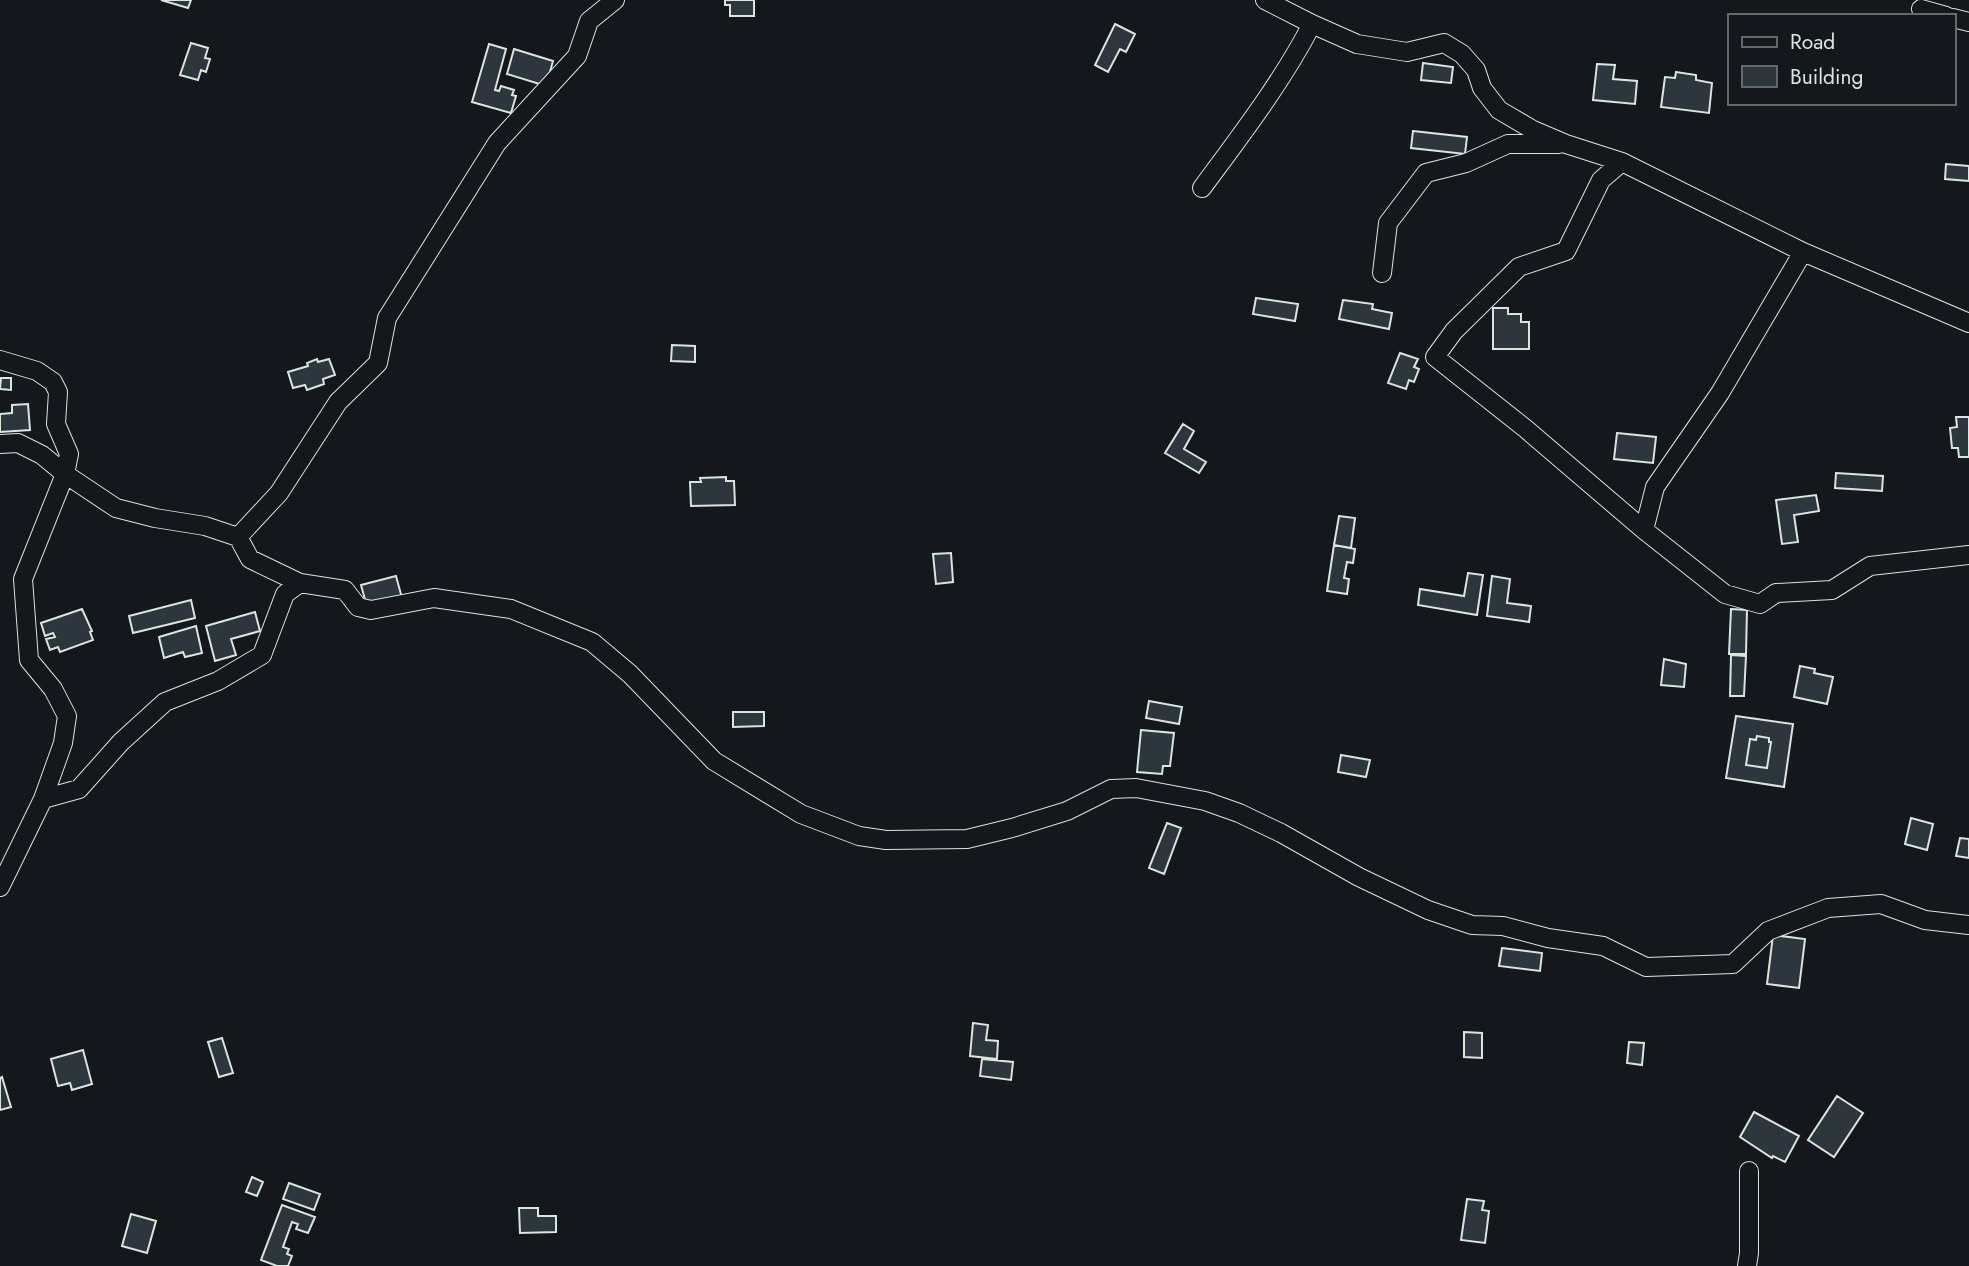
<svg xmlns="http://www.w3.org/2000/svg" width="1969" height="1266" font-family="Jost,sans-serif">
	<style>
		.building { fill: #2c363c; stroke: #d8e6dc; stroke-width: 2; fill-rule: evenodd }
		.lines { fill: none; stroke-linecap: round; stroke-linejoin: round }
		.minor-casing { stroke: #d8e6dc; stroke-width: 20 }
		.minor { stroke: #14181c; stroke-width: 18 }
	</style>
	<rect width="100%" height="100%" fill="#14181c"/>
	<!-- building -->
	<path class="building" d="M161 0H191L188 8Z
		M725 0H754V16H730V5H725Z
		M1115 24 1135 34 1126 52 1120 49 1108 72 1095 65Z
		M191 43 208 48 205 58 210 59 206 72 201 70 198 80 180 75Z
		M489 44 506 49 495 90 499 91 501 86 514 90 512 95 516 96 511 113 472 102Z
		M514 49 553 61 546 86 507 74Z
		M1423 63 1453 67 1451 83 1421 80Z
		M1597 64 1615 65 1613 79 1637 81 1635 104 1593 100Z
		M1676 72 1696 75V80L1712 83 1709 113 1661 107 1665 77 1675 78Z
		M1413 131 1467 137 1465 154 1411 148Z
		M1946 164 1969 166V181L1945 179Z
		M1256 298 1298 304 1295 321 1253 314Z
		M1343 300 1373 304 1372 309 1392 313 1389 329 1339 319Z
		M1493 308H1508V314H1521V322H1529V349H1493Z
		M672 345 695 346V362L671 361Z
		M1400 353 1418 359 1414 367 1419 369 1414 382 1409 380 1406 389 1388 383Z
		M317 359 318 362 329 359 335 375 323 379 324 384 307 390 305 385 293 388 288 372 308 366 307 363Z
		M1 378H11V390L0 389Z
		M28 404 30 430 0 432V414L12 413V405Z
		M1956 417H1969V457H1959L1958 448H1952L1950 428 1957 427Z
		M1183 424 1194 431 1184 449 1206 462 1199 473 1165 453Z
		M1617 433 1656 437 1653 463 1614 459Z
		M1836 473 1883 476 1882 491 1835 488Z
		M726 477V481H734L735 505 691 506 690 482H701L700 478Z
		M1816 495 1819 511 1794 515 1798 542 1782 544 1776 500Z
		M1339 516 1355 518 1351 548 1334 545Z
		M1334 545 1355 549 1353 563 1347 562 1344 578 1349 579 1347 594 1327 591Z
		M951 553 953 582 936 584 933 554Z
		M1468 573 1483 575 1477 615 1418 605 1420 589 1464 596Z
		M396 576 402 598 367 607 361 585Z
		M1492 576 1510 579 1507 603 1531 606 1529 622 1487 616Z
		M191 600 195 618 133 633 129 616Z
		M82 609 92 631 90 632 93 640 60 652 58 647 50 650 46 639 55 637 53 633 45 636 41 623Z
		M1731 609 1747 610 1746 654H1729Z
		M255 612 260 631 231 639 236 655 215 661 206 626Z
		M196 626 202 653 185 657 183 652 164 658 159 637Z
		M1731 655 1746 656 1744 696H1730Z
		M1664 659 1686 664 1684 687 1661 685Z
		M1800 666 1815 669 1814 673 1833 677 1827 704 1794 697Z
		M1149 701 1182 707 1179 724 1146 718Z
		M733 712H764V726L733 727Z
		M1736 716 1793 724 1784 787 1726 778ZM1757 736 1769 738V742H1771L1767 768 1746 765 1750 739 1756 740Z
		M1141 730 1174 733 1170 766H1163L1162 774 1137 772Z
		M1757 736 1769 738V742H1771L1767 768 1746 765 1750 739 1756 740Z
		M1341 755 1370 760 1366 777 1338 772Z
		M1911 818 1933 824 1927 850 1905 844Z
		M1167 823 1181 828 1164 874 1149 868Z
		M1960 838 1969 839V858L1956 856Z
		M1773 935 1805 939 1799 988 1767 984Z
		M1502 948 1542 953 1540 971 1499 966Z
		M973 1023 988 1025 986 1040 998 1041 997 1059 970 1056Z
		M1464 1032 1482 1033V1058L1464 1057Z
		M222 1038 233 1073 219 1077 208 1042Z
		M1629 1042 1644 1043 1642 1065 1627 1063Z
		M83 1050 92 1084 72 1090 70 1083 58 1086 51 1059Z
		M982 1059 1013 1062 1011 1080 980 1076Z
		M2 1077 11 1107 0 1110V1078Z
		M1837 1096 1863 1113 1834 1157 1808 1140Z
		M1754 1112 1799 1136 1785 1162 1773 1156 1772 1158 1740 1137Z
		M252 1177 263 1182 257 1196 246 1192Z
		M289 1183 320 1194 314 1210 283 1199Z
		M1467 1199 1484 1201 1482 1210 1489 1211 1485 1243 1461 1240Z
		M282 1205 315 1217 308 1233 296 1229 298 1224 292 1222 283 1247 289 1249 287 1254 292 1256 288 1266H277L261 1260Z
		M519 1208H538V1216H556V1232L520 1233Z
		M131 1214 156 1221 147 1253 122 1246Z"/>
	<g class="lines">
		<defs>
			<path id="minor" d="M1265 0 1312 24
				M1921 9 1946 16
				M1953 18 1969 22
				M1622 162 1601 180 1566 251 1519 267 1454 331 1435 357 1526 429 1644 530
				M1202 188C1241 135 1282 82 1312 24L1357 44 1407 52 1444 43 1462 54 1476 70 1482 88 1499 110 1533 130 1566 144 1622 162 1803 252 1969 323
				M1803 252 1720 393 1655 487 1644 530 1725 594 1760 604 1776 593 1832 590 1870 566 1969 555
				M1382 273 1388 223 1426 173 1466 163 1508 144H1559
				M0 360 37 371 53 382 58 392 56 424 69 454 65 474 23 579 29 660 53 689 67 716 63 743 43 799 0 887
				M0 444 18 443 42 455 65 474 116 508 155 518 205 526 238 537 250 559 300 583 345 590 358 607 371 610 434 598 511 609 592 642 630 674 714 761 801 814 859 836 886 840 967 839 1012 828 1067 811 1111 789 1136 788 1205 801 1239 813 1281 833 1359 877 1428 910 1472 925 1503 926 1548 938 1603 946 1646 967 1733 964 1768 931 1828 908 1881 904 1925 920 1969 925
				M238 537 279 493 338 402 378 363 387 318 497 143 577 56 589 21 615 0
				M43 799 79 789 121 742 165 702 218 681 262 655 285 594 300 583
				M1747 1266 1749 1253V1171"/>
		</defs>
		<!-- minor casing -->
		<use href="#minor" class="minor-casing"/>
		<!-- minor -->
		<use href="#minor" class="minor"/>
	</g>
	<!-- legend -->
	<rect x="1728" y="14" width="228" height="91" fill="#14181c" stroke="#626a69" stroke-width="2"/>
	<rect x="1742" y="37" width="35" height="10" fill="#14181c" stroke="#626a69" stroke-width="2"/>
	<text x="1790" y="49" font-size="21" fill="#d8e6dc">Road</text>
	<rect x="1742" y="66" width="35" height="21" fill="#2c363c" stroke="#626a69" stroke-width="2"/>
	<text x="1790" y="84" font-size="21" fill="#d8e6dc">Building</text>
</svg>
